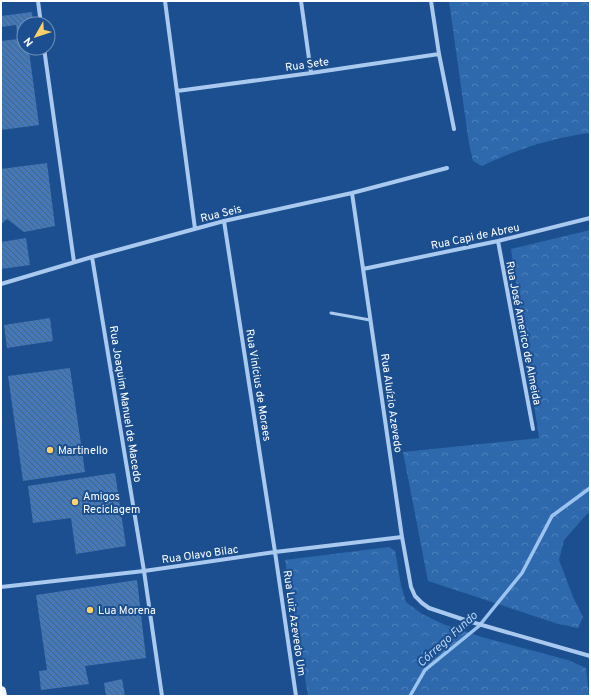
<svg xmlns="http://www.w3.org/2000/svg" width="591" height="697" font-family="Overpass,sans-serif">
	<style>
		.forest { fill: url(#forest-crowns) }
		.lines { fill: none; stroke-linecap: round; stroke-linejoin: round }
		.stream { stroke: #9cc4f0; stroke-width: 3.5 }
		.building { fill: url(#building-back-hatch) }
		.service { stroke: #a9c9ee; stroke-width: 3 }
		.minor { stroke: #a9c9ee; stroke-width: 4 }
		.primary { stroke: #f0f6ff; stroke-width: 10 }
		.poi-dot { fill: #ffd166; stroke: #1b4f8f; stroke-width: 1.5 }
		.labels { text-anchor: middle; stroke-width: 4; stroke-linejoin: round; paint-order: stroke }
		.street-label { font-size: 11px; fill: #fff; stroke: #1b4f8f }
		.poi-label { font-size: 11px; fill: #fff; stroke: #1b4f8f; text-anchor: start }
		.water-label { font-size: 12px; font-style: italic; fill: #b5d3f5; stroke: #1b4f8f }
	</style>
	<defs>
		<pattern id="forest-crowns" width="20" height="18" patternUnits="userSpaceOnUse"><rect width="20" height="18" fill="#2e69ad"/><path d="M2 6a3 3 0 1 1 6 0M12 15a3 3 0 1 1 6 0" fill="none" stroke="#4d80b9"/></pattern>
		<pattern id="building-back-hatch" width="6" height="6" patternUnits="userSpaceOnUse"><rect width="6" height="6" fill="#4478b7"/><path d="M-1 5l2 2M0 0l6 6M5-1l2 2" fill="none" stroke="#486282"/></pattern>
	</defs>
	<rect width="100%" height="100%" fill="#1b4f8f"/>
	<!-- forest -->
	<path class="forest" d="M449 1H589L590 2V133C555 137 514 150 482 166L473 161 469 144Z
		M590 230V513L587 514 564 540 559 560 573 597 583 617 578 628 558 624 428 581 403 452 539 438 511 249Z
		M389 547 395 551 401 585 406 602 422 614 443 624 482 637 568 660 586 668 589 696H308L285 560Z"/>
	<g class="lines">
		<!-- stream -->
		<path class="stream" d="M410 696 425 670 479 626 522 573 552 516 590 488"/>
	</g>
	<!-- building -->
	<path class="building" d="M32 12 33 24H24V48H37V50L29 51 39 125 1 130V41L18 39 16 25 1 27V16Z
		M47 163 55 226 24 232 7 219 1 224V169Z
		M26 238 30 265 1 269V242Z
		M50 318 53 341 7 348 4 325Z
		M70 368 85 472 23 481 8 376Z
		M115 473 126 546 76 554 71 518 33 523 28 486Z
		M137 580 146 658 85 666 89 684 41 690 39 671 47 670 36 595Z
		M122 679 125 696H106L104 683Z"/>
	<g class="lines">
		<!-- service -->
		<path class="service" d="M331 313 370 320"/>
		<!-- minor -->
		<path class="minor" d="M38 1 41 24
			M165 1 195 229
			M301 1 311 73
			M431 1 439 54 454 129
			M44 48 74 262
			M177 91 311 73 439 54
			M352 193 402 537 411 587 415 596 422 603 429 608 468 621 590 656
			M224 221 275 552 296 696
			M498 241 533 429
			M92 257 144 571 162 696
			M363 269 498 241 590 218
			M1 284 92 257 224 221 352 193 447 168
			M1 587 144 571 275 552 402 537"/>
		<!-- primary -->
		<path class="primary" d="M1 691 2 696"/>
	</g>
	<!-- markers -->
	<g class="poi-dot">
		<circle cx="50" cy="450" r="4"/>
		<circle cx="75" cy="502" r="4"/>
		<circle cx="90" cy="610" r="4"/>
	</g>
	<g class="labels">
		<!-- street labels -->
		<g class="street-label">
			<text transform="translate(307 64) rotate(-8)" y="4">Rua Sete</text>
			<text transform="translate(221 213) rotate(-14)" y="4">Rua Seis</text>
			<text transform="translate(475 236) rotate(-12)" y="4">Rua Capi de Abreu</text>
			<text transform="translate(524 333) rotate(79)" y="4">Rua José Americo de Almeida</text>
			<text transform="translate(259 385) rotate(81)" y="4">Rua Vinícius de Moraes</text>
			<text transform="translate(392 403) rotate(82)" y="4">Rua Aluízio Azevedo</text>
			<text transform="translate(126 404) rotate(81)" y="4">Rua Joaquim Manuel de Macedo</text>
			<text transform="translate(200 554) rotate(-8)" y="4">Rua Olavo Bilac</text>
			<text transform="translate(295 623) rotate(82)" y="4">Rua Luiz Azevedo Um</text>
		</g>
		<!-- poi labels -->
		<g class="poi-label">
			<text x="58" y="454">Martinello</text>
			<text x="83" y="500">Amigos<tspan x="83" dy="13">Reciclagem</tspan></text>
			<text x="98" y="614">Lua Morena</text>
		</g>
		<!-- water labels -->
		<g class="water-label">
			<text transform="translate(447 639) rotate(-42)" y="4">Córrego Fundo</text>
		</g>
	</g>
	<!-- border -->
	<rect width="591" height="697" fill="none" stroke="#ffffff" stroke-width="4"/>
	<!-- north arrow -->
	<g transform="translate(36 36) rotate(231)"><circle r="19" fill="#1b4f8f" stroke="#7695bc"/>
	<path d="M0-3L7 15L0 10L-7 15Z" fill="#ffd166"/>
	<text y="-6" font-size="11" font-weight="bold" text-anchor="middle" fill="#ffffff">N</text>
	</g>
</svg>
